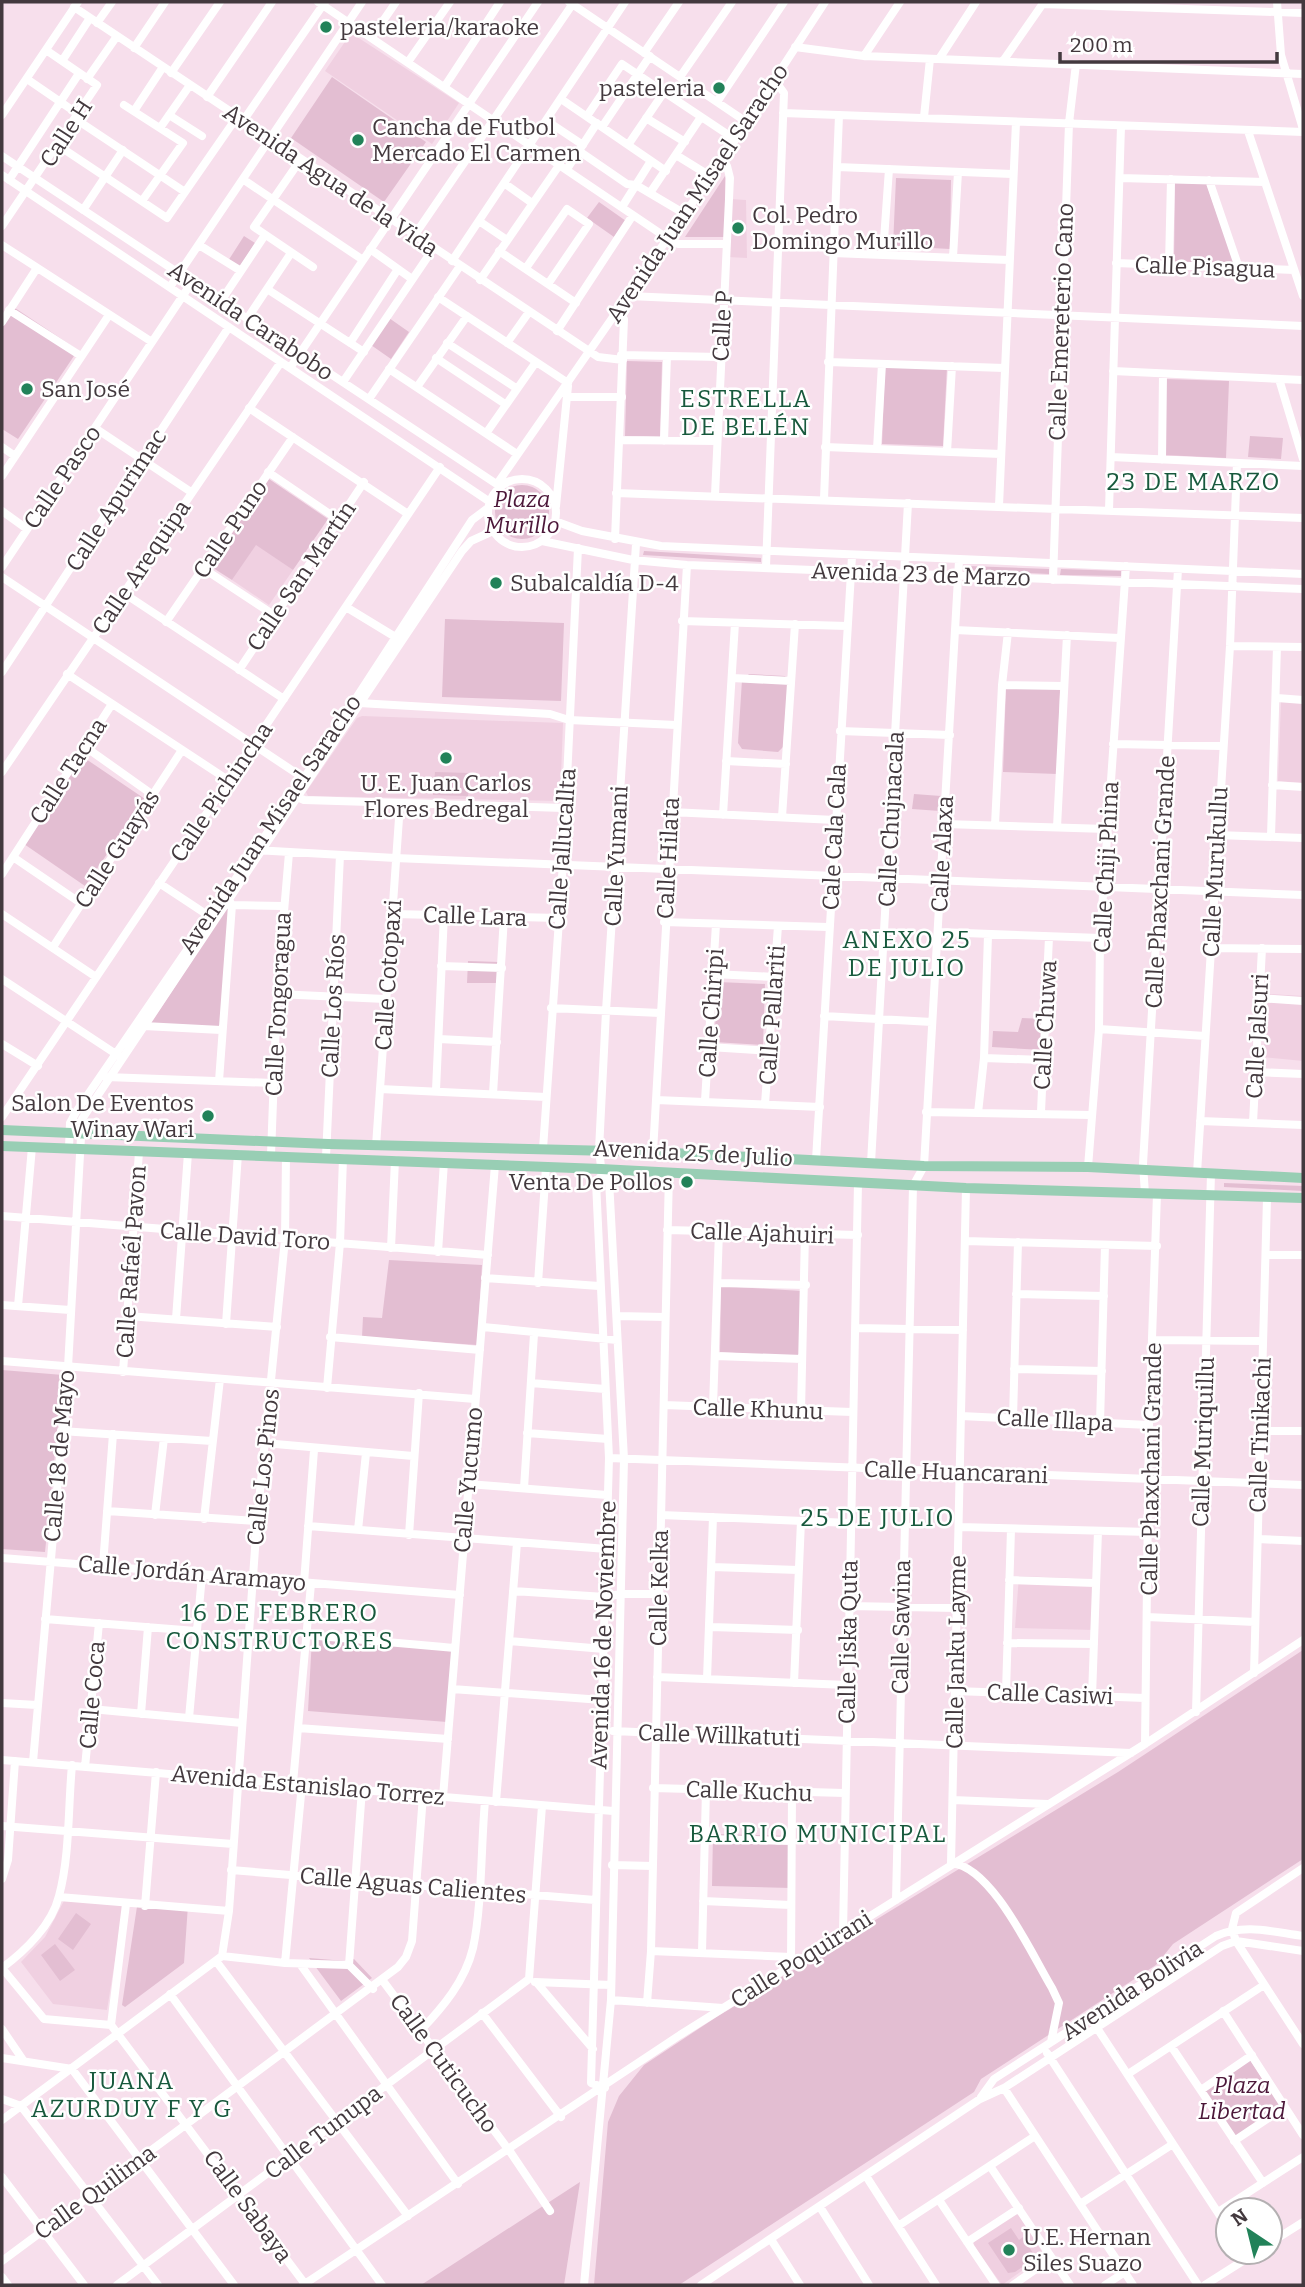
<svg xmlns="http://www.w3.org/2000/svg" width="1305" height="2287" font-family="Bitter,serif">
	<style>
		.built { fill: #f0d0e1 }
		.green { fill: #e3bed2 }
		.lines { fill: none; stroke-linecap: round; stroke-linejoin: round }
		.minor { stroke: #fff; stroke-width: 8 }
		.major { stroke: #98ceb4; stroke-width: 10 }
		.poi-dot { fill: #228259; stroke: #fff; stroke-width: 2.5 }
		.labels { text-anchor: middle; stroke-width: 5; stroke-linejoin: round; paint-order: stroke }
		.poi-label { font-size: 23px; fill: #43393e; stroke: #fff; text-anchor: start }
		.street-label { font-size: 23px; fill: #43393e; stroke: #fff }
		.park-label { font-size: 23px; font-style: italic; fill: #4c1739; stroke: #fff }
		.neighbourhood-label { font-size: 24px; letter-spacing: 2px; fill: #18593d; stroke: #fff }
	</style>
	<rect width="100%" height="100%" fill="#f7dfec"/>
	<!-- built -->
	<path class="built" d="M351 33 459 103 432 144 325 71Z
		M730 199 746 200 747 258 728 257Z
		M256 544 293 570 269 605 232 580Z
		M1303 700V783L1278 781 1281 702Z
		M362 716 563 723 560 801 308 796 306 792 357 718Z
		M1268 994 1303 996V1061L1263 1057Z
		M1019 1576 1094 1579 1095 1630 1015 1628Z
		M66 1897 124 1904 107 2010 53 2004 21 1962 45 1937Z
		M1015 2214 1019 2215 1044 2255 1002 2285 974 2246V2241Z"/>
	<!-- green -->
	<path class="green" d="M332 77 426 142 384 202 291 138Z
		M725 176V237H685Z
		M896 178 951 180 950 249 893 246Z
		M1175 183H1206L1234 262H1174Z
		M599 202 626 221 614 237 587 218Z
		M244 236 255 243 239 268 228 261Z
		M15 308 78 350 18 439 2 429V328Z
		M389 318 409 332 391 359 371 345Z
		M627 361 662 362 660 437 625 436Z
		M885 365 947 367 943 446 882 444Z
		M1165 379 1229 381 1226 458 1163 455Z
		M1250 436 1283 438 1281 459 1248 457Z
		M269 479 328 519 293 570 256 545 232 580 210 566Z
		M495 512a27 27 0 1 1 54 0a27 27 0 1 1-54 0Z
		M644 551 761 558V562L643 555Z
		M967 566 1049 569V574L967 570Z
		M1061 569 1121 571V576L1060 575Z
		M445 619 564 623 561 701 442 697Z
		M749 674 785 676 788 680 783 747 778 752 742 749 738 743 742 680Z
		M1006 687 1060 689 1057 774 1003 772Z
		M83 757 145 799 85 886 24 844Z
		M435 772 470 773 468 796 433 795Z
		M914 794 941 796 940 811 912 809Z
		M229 904 220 1030 150 1025Z
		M468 961 499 962 498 983H467Z
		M718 982 765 984 763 1045 714 1042Z
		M1022 1018 1044 1019 1042 1050 992 1047 993 1031 1018 1032Z
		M1224 1183 1303 1186V1191L1224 1187Z
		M389 1260 482 1265 477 1345 362 1337 363 1317 382 1318Z
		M721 1286 801 1291V1352L797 1357 720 1352Z
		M2 1370 63 1375 45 1552 2 1549Z
		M312 1638 453 1644 447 1722 308 1711Z
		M1303 1650V1859L1173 1944 1156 1965 981 2079 974 2092 679 2285H594L608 2122 619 2096 644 2065 715 2018 1118 1772Z
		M713 1834 792 1836 791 1888 712 1886Z
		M138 1900 188 1905 184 1963 125 2007 122 2005Z
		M76 1913 91 1924 73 1950 58 1939Z
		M55 1944 75 1970 60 1981 41 1955Z
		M309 1958 345 1961 354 1959 372 1978 341 2001Z
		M1250 2060 1281 2107 1234 2137 1204 2090Z
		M580 2182 564 2285H421Z
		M1011 2228 1019 2240 1023 2237 1036 2258 1015 2272 1008 2273 988 2243Z"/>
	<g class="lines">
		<!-- minor -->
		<path class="minor" d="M318 2 667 238 678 244H726
			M569 2 745 121
			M1277 2 1281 55 1303 129
			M1042 4 1303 13
			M74 7 598 357 623 360
			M97 23 112 2
			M372 37 396 2
			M795 47 864 56 1303 74
			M134 48 165 2
			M644 53 679 2
			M864 56 900 2
			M939 59 976 2
			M62 61 90 18
			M1003 61 1044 2
			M408 62 450 2
			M171 73 220 2
			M680 77 732 2
			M27 79 78 114
			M87 79 117 36
			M445 86 500 2
			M207 97 272 2
			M561 99 666 171
			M717 102 784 2
			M124 105 183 143 142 201
			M134 111 163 67
			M783 113 1303 132
			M2 115 78 2
			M169 115 202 136
			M587 116 622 64 733 138
			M924 117 930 59
			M646 118 685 142
			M77 120 185 192
			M243 121 325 2
			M547 121 583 145
			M602 127 650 56
			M160 128 190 85
			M1248 131 1303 296
			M628 145 664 92
			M59 146 167 218 237 117
			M579 151 627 184 636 185 685 214
			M676 155 710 176
			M2 156 501 487
			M301 159 254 227 313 267
			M837 167 1012 174
			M567 169 597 123
			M2 175 490 502
			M1120 178 1265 182
			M9 180 78 75
			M244 180 363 260
			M1209 180 1239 268
			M504 183 532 203
			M650 193 701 117
			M622 207 651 161
			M83 210 123 150
			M479 221 507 240
			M2 226 97 85 46 50
			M414 236 574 2
			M2 245 152 342
			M199 245 241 271
			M370 249 412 279
			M499 251 576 303
			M833 253 1009 260
			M883 254 889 169
			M953 257 958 172
			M452 261 625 2
			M1116 263 1294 270
			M1169 265 1171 179
			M526 268 567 209 589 224 548 284
			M480 280 560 164
			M170 287 362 2
			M267 289 364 352
			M629 296 1303 326
			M438 297 568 383
			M221 301 265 235
			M9 310 81 356
			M247 319 291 253
			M2 322 37 268
			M557 331 633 215
			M350 343 398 269
			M447 343 516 388
			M507 343 529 312
			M621 355 720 357
			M436 358 505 404
			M828 362 1004 368
			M290 368 538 2
			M389 369 517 454
			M1113 371 1303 380
			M1279 379 1303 459
			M343 382 433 249
			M417 387 467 316
			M567 397H622
			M369 399 460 266
			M249 408 408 514
			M95 428 191 492
			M487 432 536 362
			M619 440 717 441
			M664 441 667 356
			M2 447 15 456
			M825 447 1001 454
			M877 449 882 364
			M947 452 952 366
			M1111 457 1303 466
			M1162 460 1163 374
			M268 472 337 519
			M2 476 109 315
			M488 513a34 34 0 1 1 68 0a34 34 0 1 1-68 0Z
			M497 484 722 160 825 2
			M616 493 1303 518
			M715 495 730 178 727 166 722 160
			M824 499 839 115
			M556 506 568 386
			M999 506 1016 122
			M1109 510 1121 126
			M2 511 27 529
			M555 521 582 531 661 546 1303 574
			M615 539 624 319 616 313
			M542 541 633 560 687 565 1303 589
			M2 567 192 282
			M766 567 784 93 774 79
			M204 569 274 615
			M2 577 308 781
			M1053 580 1069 123 1076 64
			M125 594 284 699
			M346 607 397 638
			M682 621 847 626
			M166 622 293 437
			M955 630 1119 638
			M1230 646 1303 647
			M239 670 364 482
			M2 672 229 327
			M67 674 228 780
			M732 678 791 681
			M1002 685 1063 686
			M1277 698 1303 700
			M359 703 550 714 569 720 676 725
			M840 731 950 735
			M1113 744 1222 746
			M84 746 153 795
			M726 761 786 764
			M2 772 281 362
			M1272 785 1303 787
			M295 796 304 800 564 808
			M671 812 835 820
			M723 815 735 623
			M782 817 795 624
			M944 824 1107 829
			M995 825 1002 685 1008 632
			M1057 827 1067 635
			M1217 835 1303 838
			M1271 836 1277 647
			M255 850 395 858 1303 895
			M13 857 82 904
			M2 874 112 704
			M159 883 209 916
			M232 905 283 906
			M2 914 96 977
			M393 914 558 918
			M664 922 828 927
			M938 932 1100 938
			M53 947 182 750
			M1211 948 1303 949
			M441 966 502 968
			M713 974 775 977
			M2 979 119 1056
			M277 994 385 999
			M1259 998 1303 1001
			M551 1008 660 1013
			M824 1016 932 1022
			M144 1026 221 1030
			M1099 1029 1205 1036
			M439 1039 497 1042
			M2 1044 38 1066
			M709 1047 770 1051
			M984 1058 1044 1060
			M1255 1072 1303 1074
			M106 1077 273 1083
			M219 1081 232 905 229 900
			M380 1089 546 1097
			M436 1090 444 914
			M493 1094 504 917
			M656 1100 820 1107
			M705 1101 716 924
			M765 1104 778 926
			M926 1112 1092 1115
			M1041 1112 1049 937
			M978 1113 984 1058 988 935
			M2 1117 440 467
			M1200 1121 1303 1125
			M1253 1123 1262 948
			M376 1146 400 804
			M69 1148 70 1123 76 1112 293 795 472 520 488 508
			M543 1149 563 863 578 548
			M653 1152 687 565
			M271 1155 277 994 289 853
			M326 1157 340 855
			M816 1160 852 556
			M871 1163 908 503
			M1088 1167 1099 1029 1100 938 1126 566
			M1197 1173 1230 646 1237 463
			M966 1188 951 1863C992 1866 1032 1955 1052 1988L1059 2003 1051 2042
			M1145 1194 1143 1164 1178 569
			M2 1216 488 1255
			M667 1230 858 1235
			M965 1241 1157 1246
			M391 1248 395 1160
			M438 1252 444 1162
			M1266 1255H1303
			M485 1278 599 1286
			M538 1283 546 1167
			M718 1283 806 1285
			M1016 1294 1104 1296
			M2 1305 70 1310
			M18 1306 32 1147
			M127 1316 277 1327
			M617 1316 665 1317
			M176 1319 188 1153
			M226 1324 238 1154
			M483 1327 617 1340
			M856 1328 963 1330
			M330 1337 480 1350
			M1153 1340 1263 1341
			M715 1356 802 1359
			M2 1361 475 1399
			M1014 1369 1102 1371
			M123 1372 139 1152
			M531 1383 605 1389
			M327 1388 340 1243 343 1158
			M664 1405 852 1412
			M713 1407 719 1231
			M801 1411 805 1233
			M961 1416 1149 1425
			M1013 1418 1018 1242
			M1100 1423 1105 1245
			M61 1431 212 1441
			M1261 1431H1303
			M527 1433 608 1439
			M264 1443 413 1456
			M609 1458 1303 1485
			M468 1484 607 1495
			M524 1488 534 1334
			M107 1511 257 1521
			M155 1515 164 1438
			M661 1515 850 1523
			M204 1519 220 1379
			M308 1526 607 1549
			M959 1527 1149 1532
			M358 1530 366 1453
			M409 1535 419 1393
			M1258 1539 1303 1541
			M2 1558 460 1595
			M103 1565 113 1434
			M712 1567 798 1570
			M1009 1580 1095 1583
			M304 1583 314 1450
			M513 1591 605 1597 620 1594H660
			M849 1606 957 1608
			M1147 1617 1255 1622
			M45 1619 196 1631
			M711 1627 798 1630
			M307 1635 455 1648
			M509 1641 604 1649
			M1007 1643 1094 1644
			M1254 1673 1267 1198
			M657 1677 847 1685
			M707 1679 713 1517
			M794 1683 801 1521
			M452 1689 602 1700
			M955 1691 1145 1698
			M1006 1692 1011 1529
			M1092 1696 1098 1531
			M2 1703 37 1705
			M91 1709 242 1723
			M1196 1712 1211 1173
			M141 1714 148 1627
			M189 1718 202 1575
			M298 1728 448 1739
			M613 1731 1131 1753
			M1145 1744 1149 1425 1157 1194
			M2 1760 613 1811
			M33 1762 68 1367 82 1119 462 551 471 541 493 531
			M85 1767 99 1623
			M293 1783 311 1584
			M653 1788 845 1793
			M443 1797 495 1165
			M953 1800 1048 1804
			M496 1802 517 1543
			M2 1826 233 1844
			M705 1839 791 1841
			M612 1865 653 1866
			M1303 1868 1236 1913 1232 1929 1236 1941 1303 2044
			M231 1870 595 1900
			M2 1879 8 1860 15 1761
			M59 1897 229 1911
			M896 1900 913 1186 924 1166 959 561
			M703 1901 791 1905
			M126 1904 111 2025 305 2284
			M145 1906 156 1772
			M843 1933 858 1183
			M651 1951 791 1957
			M702 1952 706 1789
			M222 1956 285 1963 349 1965 373 1989
			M216 1961 408 2216
			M285 1963 302 1784
			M300 1964 458 2184
			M349 1965 362 1789
			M791 1965 792 1793
			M2 1968C25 1951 52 1925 59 1896 70 1855 68 1807 72 1765
			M2 1968 44 2019 111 2025
			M529 1979 542 1806
			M383 1981 505 2145
			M535 1982 611 1985
			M537 1983 593 2049
			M170 1994 382 2285
			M611 2000 723 2008
			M647 2003 651 1951 669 1173
			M1223 2011 1303 2135
			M482 2013 561 2117
			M1097 2028 1228 2228
			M2 2029 23 2060
			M421 2030C443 2007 465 1981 473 1948 482 1907 481 1845 485 1801
			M1171 2046 1263 2183
			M1047 2053 1198 2285
			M2 2058 72 2069 234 2285
			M1128 2074 1264 1985
			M605 2088 591 2083 609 1458 596 1182 602 1175 599 1150 606 1011 636 544
			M1004 2088 1133 2285
			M1201 2090 1252 2055
			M981 2097 994 2079 1216 1936C1245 1923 1273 1932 1303 1936
			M2 2099 21 2106 158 2285
			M2 2120 222 1956 229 1911 257 1521 285 1239 286 1156
			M1234 2141 1285 2107
			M509 2150 550 2211
			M990 2166 1070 2285
			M866 2176 936 2285
			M2 2177 84 2285
			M939 2200 996 2285
			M1080 2204 1173 2144
			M820 2207 869 2285
			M1218 2212 1303 2157
			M898 2226 1035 2136
			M772 2241 800 2285
			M967 2242 1019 2208
			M1270 2243 1303 2222
			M2 2261 398 1967 406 1957 412 1941 423 1795
			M2 2277 8 2285
			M117 2285 529 1979
			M303 2285 680 2035 1145 1744 1303 1640
			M584 2285 611 2000 624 1459 609 1180 602 1175
			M701 2285 980 2099 1004 2088 1222 1946 1236 1941 1303 1951
			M1013 2285 1052 2258
			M1105 2285 1125 2272
			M1205 2285 1257 2252"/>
		<!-- major -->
		<path class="major" d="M2 1130 328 1144 653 1152 924 1166 1088 1167 1303 1178
			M2 1146 601 1169 966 1188 1303 1198"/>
	</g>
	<!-- markers -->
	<g class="poi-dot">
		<circle cx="326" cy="27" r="7"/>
		<circle cx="719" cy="88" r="7"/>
		<circle cx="358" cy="140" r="7"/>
		<circle cx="738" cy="228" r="7"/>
		<circle cx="27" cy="389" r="7"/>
		<circle cx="496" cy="583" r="7"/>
		<circle cx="446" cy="758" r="7"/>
		<circle cx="208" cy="1116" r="7"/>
		<circle cx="687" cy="1182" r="7"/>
		<circle cx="1009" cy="2250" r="7"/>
	</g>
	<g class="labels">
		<!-- poi labels -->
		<g class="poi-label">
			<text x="340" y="35">pasteleria/karaoke</text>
			<text x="705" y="96" text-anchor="end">pasteleria</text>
			<text x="372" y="135">Cancha de Futbol<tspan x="372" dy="26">Mercado El Carmen</tspan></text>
			<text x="752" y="223">Col. Pedro<tspan x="752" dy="26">Domingo Murillo</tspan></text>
			<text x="41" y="397">San José</text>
			<text x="510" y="591">Subalcaldía D-4</text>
			<text x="446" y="791" text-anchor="middle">U. E. Juan Carlos<tspan x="446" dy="26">Flores Bedregal</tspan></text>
			<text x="194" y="1111" text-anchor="end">Salon De Eventos<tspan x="194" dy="26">Winay Wari</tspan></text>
			<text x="673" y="1190" text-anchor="end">Venta De Pollos</text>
			<text x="1023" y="2245">U.E. Hernan<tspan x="1023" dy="26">Siles Suazo</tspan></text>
		</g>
		<!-- street labels -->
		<g class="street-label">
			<text transform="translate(66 133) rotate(-57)" y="8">Calle H</text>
			<text transform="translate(331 180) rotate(34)" y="8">Avenida Agua de la Vida</text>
			<text transform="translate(697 193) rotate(-56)" y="8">Avenida Juan Misael Saracho</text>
			<text transform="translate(1205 267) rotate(2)" y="8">Calle Pisagua</text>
			<text transform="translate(251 321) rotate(34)" y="8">Avenida Carabobo</text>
			<text transform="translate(1061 322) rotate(-88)" y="8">Calle Emereterio Cano</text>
			<text transform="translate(722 326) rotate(-87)" y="8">Calle P</text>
			<text transform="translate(62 477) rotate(-56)" y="8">Calle Pasco</text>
			<text transform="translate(116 500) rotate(-57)" y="8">Calle Apurimac</text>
			<text transform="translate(230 529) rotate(-56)" y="8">Calle Puno</text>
			<text transform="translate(141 567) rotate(-56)" y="8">Calle Arequipa</text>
			<text transform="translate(921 574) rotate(2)" y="8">Avenida 23 de Marzo</text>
			<text transform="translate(301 576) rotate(-56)" y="8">Calle San Martín</text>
			<text transform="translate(68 771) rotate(-57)" y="8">Calle Tacna</text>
			<text transform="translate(221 792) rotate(-56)" y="8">Calle Pichincha</text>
			<text transform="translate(891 819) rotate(-87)" y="8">Calle Chujnacala</text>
			<text transform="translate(270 824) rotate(-56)" y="8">Avenida Juan Misael Saracho</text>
			<text transform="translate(834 837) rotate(-87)" y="8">Cale Cala Cala</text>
			<text transform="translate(117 849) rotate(-57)" y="8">Calle Guayás</text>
			<text transform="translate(562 849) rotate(-86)" y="8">Calle Jallucallta</text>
			<text transform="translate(942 854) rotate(-87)" y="8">Calle Alaxa</text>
			<text transform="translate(616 856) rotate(-87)" y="8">Calle Yumani</text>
			<text transform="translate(668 858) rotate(-87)" y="8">Calle Hilata</text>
			<text transform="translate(1106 867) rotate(-87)" y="8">Calle Chiji Phina</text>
			<text transform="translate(1215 872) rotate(-87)" y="8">Calle Murukullu</text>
			<text transform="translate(1160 882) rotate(-87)" y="8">Calle Phaxchani Grande</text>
			<text transform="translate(475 916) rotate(2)" y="8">Calle Lara</text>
			<text transform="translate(388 975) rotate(-86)" y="8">Calle Cotopaxi</text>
			<text transform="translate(278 1004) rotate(-87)" y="8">Calle Tongoragua</text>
			<text transform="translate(333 1006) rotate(-87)" y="8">Calle Los Ríos</text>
			<text transform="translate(711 1013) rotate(-86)" y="8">Calle Chiripi</text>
			<text transform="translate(772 1015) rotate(-86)" y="8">Calle Pallariti</text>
			<text transform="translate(1045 1025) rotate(-87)" y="8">Calle Chuwa</text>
			<text transform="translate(1257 1036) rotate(-87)" y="8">Calle Jalsuri</text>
			<text transform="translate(693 1153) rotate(3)" y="8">Avenida 25 de Julio</text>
			<text transform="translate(762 1233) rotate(2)" y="8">Calle Ajahuiri</text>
			<text transform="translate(245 1236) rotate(4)" y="8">Calle David Toro</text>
			<text transform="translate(131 1262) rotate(-86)" y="8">Calle Rafaél Pavon</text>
			<text transform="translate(758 1409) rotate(2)" y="8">Calle Khunu</text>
			<text transform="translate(1055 1420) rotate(3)" y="8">Calle Illapa</text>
			<text transform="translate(1260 1435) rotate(-88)" y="8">Calle Tinikachi</text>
			<text transform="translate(1203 1442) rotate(-88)" y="8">Calle Muriquillu</text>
			<text transform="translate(59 1456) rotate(-85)" y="8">Calle 18 de Mayo</text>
			<text transform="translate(263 1467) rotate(-84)" y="8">Calle Los Pinos</text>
			<text transform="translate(1151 1469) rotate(-89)" y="8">Calle Phaxchani Grande</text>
			<text transform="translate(956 1472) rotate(2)" y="8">Calle Huancarani</text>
			<text transform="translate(468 1480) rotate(-85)" y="8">Calle Yucumo</text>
			<text transform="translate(192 1573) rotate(5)" y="8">Calle Jordán Aramayo</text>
			<text transform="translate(659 1588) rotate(-89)" y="8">Calle Kelka</text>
			<text transform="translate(901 1627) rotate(-89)" y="8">Calle Sawina</text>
			<text transform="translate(603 1635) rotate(-88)" y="8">Avenida 16 de Noviembre</text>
			<text transform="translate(848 1642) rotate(-89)" y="8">Calle Jiska Quta</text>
			<text transform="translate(956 1652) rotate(-89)" y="8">Calle Janku Layme</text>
			<text transform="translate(1050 1694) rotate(2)" y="8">Calle Casiwi</text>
			<text transform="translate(92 1695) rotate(-85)" y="8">Calle Coca</text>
			<text transform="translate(719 1735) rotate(2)" y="8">Calle Willkatuti</text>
			<text transform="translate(308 1785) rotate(5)" y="8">Avenida Estanislao Torrez</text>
			<text transform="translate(749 1791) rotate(2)" y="8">Calle Kuchu</text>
			<text transform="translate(413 1885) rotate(5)" y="8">Calle Aguas Calientes</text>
			<text transform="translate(801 1959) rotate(-32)" y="8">Calle Poquirani</text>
			<text transform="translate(1132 1990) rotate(-33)" y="8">Avenida Bolivia</text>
			<text transform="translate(444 2063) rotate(54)" y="8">Calle Cuticucho</text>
			<text transform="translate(323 2132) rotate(-37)" y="8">Calle Tunupa</text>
			<text transform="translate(95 2192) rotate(-36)" y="8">Calle Quilima</text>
			<text transform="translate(248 2206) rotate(54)" y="8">Calle Sabaya</text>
		</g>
		<!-- park labels -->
		<g class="park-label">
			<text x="522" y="507">Plaza<tspan x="522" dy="26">Murillo</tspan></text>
			<text x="1242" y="2093">Plaza<tspan x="1242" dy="26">Libertad</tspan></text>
		</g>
		<!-- neighbourhood labels -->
		<g class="neighbourhood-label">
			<text x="746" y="407">ESTRELLA<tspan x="746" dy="28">DE BELÉN</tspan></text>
			<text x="1194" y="490">23 DE MARZO</text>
			<text x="907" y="948">ANEXO 25<tspan x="907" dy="28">DE JULIO</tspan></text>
			<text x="878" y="1526">25 DE JULIO</text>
			<text x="280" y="1621">16 DE FEBRERO<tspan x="280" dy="28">CONSTRUCTORES</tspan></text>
			<text x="818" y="1842">BARRIO MUNICIPAL</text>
			<text x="132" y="2089">JUANA<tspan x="132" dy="28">AZURDUY F Y G</tspan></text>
		</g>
	</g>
	<!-- border -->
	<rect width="1305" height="2287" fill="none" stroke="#43393e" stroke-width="7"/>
	<!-- north arrow -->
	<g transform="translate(1249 2231) rotate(325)"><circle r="33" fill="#ffffff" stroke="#b4b0b2" stroke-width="2"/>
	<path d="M0-5L12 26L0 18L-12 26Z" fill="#228259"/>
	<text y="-10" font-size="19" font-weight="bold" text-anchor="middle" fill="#43393e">N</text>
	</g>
	<!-- scale -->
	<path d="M1060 52v10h217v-10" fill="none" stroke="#43393e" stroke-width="3.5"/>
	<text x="1070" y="52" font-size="21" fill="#43393e" stroke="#ffffff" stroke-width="5" paint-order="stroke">200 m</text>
</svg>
